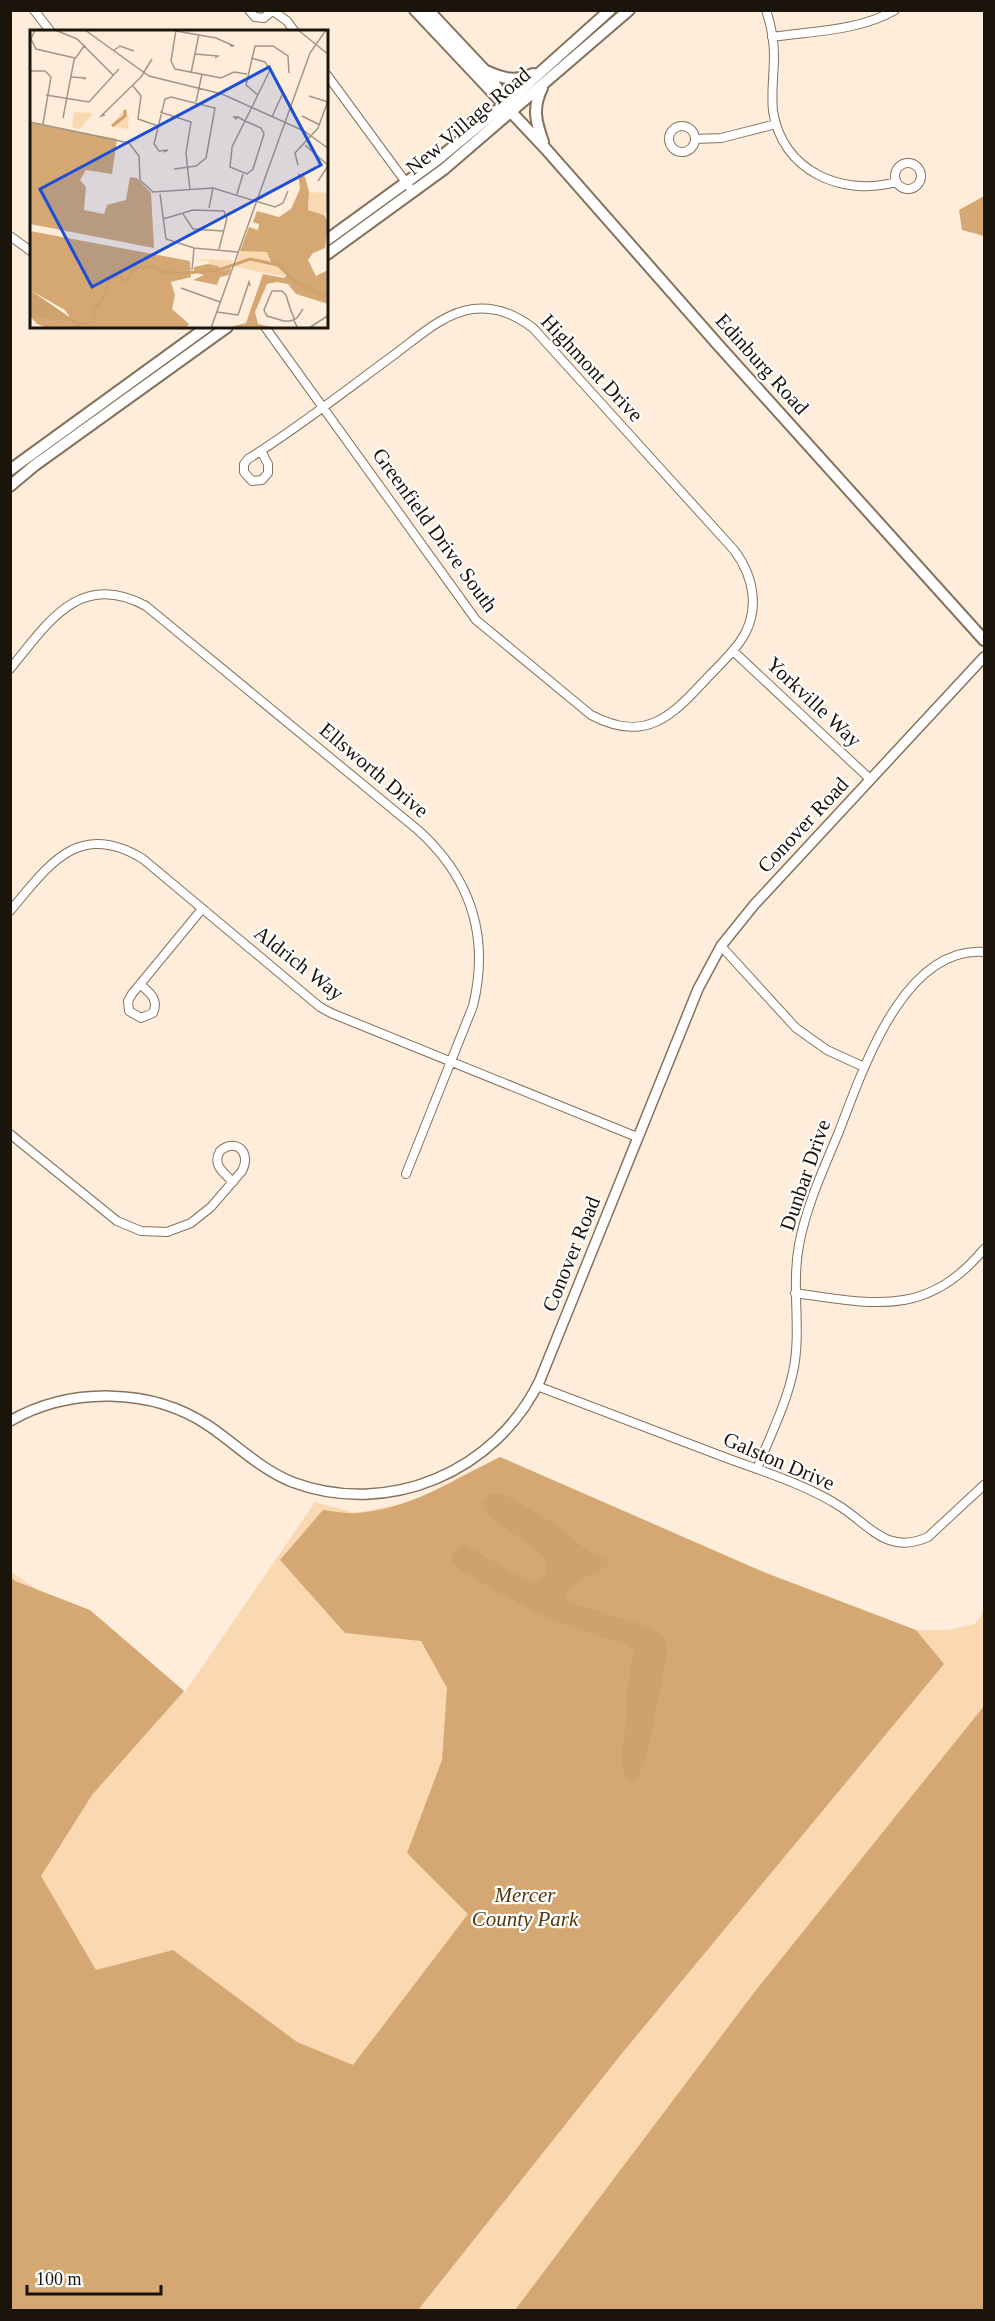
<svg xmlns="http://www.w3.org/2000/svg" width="995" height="2321" font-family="Georgia,serif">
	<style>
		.green { fill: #fad8b1 }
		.forest { fill: #d4a773 }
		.water { fill: #cea16d }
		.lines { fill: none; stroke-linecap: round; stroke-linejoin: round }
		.minor-casing { stroke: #85725d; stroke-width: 10 }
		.tertiary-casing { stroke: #85725d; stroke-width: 12 }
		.secondary-casing { stroke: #85725d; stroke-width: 14 }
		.minor { stroke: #fff; stroke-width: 8 }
		.tertiary { stroke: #fff; stroke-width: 9 }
		.secondary { stroke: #fff; stroke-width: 10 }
		.labels { text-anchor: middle; stroke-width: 4.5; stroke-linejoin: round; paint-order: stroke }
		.street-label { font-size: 21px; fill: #1b140b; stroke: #fff }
		.park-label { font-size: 21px; font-style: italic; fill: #55370d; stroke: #fff }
		.inset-river { fill: none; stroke: #cea16d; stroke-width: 3 }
		.inset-road { fill: none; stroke: #a39687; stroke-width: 1.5 }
		.view { fill: #1d4ed8; fill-opacity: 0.15; stroke: #1d4ed8; stroke-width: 3 }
		.inset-edge { fill: none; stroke: #1b140b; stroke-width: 3 }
	</style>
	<rect width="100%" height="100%" fill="#feedda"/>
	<!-- green -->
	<path class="green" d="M500 1457 766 1573 916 1630H947L975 1624 984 1612V2310H11L10 1571 185 1692 315 1502 355 1513 406 1503 440 1489 459 1477Z"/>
	<!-- forest -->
	<path class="forest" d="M984 196V236L962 230 959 210Z
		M500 1457 766 1573 916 1630 944 1664 623 2052 418 2310H11L10 1577 15 1581 90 1610 184 1691 92 1795 41 1876 96 1970 173 1950 297 2042 353 2065 468 1914 407 1853 442 1760 447 1688 421 1641 345 1633 280 1560 323 1510C333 1511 345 1514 355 1513 409 1510 453 1480 500 1457Z
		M984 1706V2310H515L753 1994Z"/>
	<!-- water -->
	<path class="water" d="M489 1493 503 1494 552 1522 588 1551 607 1557 609 1563 602 1570 582 1578 566 1594 568 1602 647 1626 663 1635 668 1647 650 1741 639 1777 631 1781 625 1778 621 1757 627 1717V1692L634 1651 628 1646 542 1616 461 1571 451 1560 454 1551 464 1544 519 1577 537 1583 546 1573 547 1560 536 1549 489 1517 482 1503Z"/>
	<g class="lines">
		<defs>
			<path id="minor" d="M34 10 51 32
				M249 10 255 17 264 18 273 10
				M766 10C771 25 774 41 774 56 774 74 771 93 773 111 782 171 842 197 896 182
				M273 11 287 21 295 32
				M772 37C813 31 859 31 895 10
				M327 75 413 192
				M669 139a13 13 0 1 1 26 0a13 13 0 1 1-26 0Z
				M695 139 721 138 776 124
				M895 176a13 13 0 1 1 26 0a13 13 0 1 1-26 0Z
				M10 236 32 252
				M261 451 268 464V473L262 480 252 481 244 472V464L248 459C296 429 341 394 387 360 413 342 441 313 473 309 496 306 516 315 533 328L734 550C755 578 761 613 739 643 730 655 719 666 708 677 672 716 646 744 591 715L476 620 265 327
				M733 651 870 779
				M10 669C48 623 79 570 146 606L418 830C471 878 490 936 473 1006L406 1174
				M10 911C48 866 78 819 143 859L320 1007 331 1013 637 1137
				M721 946 796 1028 827 1050 864 1067
				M140 984C150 993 159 999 153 1013L141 1018 129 1011 128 1001 132 994 202 909
				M10 1134 117 1221 141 1231 167 1232 191 1223 211 1207 242 1171C252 1153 236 1137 220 1151 212 1165 223 1172 233 1182
				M795 1293C873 1304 927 1318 984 1249
				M537 1386C599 1410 662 1433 724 1457 764 1472 805 1484 841 1507 871 1527 888 1555 928 1537L984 1485
				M757 1469C769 1438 786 1405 793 1372 802 1331 791 1288 799 1245 806 1207 823 1170 838 1134 862 1073 902 946 984 952"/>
			<path id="tertiary" d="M10 1421C70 1387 151 1387 209 1426 237 1445 260 1469 292 1482 388 1518 496 1472 540 1380L698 989 721 946 754 905 984 657"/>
			<path id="secondary" d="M415 10 545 148 720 347 984 640
				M428 10 490 76 501 95
				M486 71C504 79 515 82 533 74
				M542 88C532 108 536 122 543 142
				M327 240 437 160 505 104 610 10
				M327 254 444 169 629 10
				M10 470 207 327
				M10 486 35 465 227 327"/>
		</defs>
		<!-- minor casing -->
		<use href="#minor" class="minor-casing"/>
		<!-- tertiary casing -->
		<use href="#tertiary" class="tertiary-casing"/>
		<!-- secondary casing -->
		<use href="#secondary" class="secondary-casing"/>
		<!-- minor -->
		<use href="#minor" class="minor"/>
		<!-- tertiary -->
		<use href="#tertiary" class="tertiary"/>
		<!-- secondary -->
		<use href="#secondary" class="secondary"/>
	</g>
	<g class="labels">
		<!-- street labels -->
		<g class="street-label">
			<text transform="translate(468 121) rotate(-40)" y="7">New Village Road</text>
			<text transform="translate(762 364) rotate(48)" y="7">Edinburg Road</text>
			<text transform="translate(592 368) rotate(47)" y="7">Highmont Drive</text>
			<text transform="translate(435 530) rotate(54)" y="7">Greenfield Drive South</text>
			<text transform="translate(814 702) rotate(43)" y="7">Yorkville Way</text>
			<text transform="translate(374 770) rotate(40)" y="7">Ellsworth Drive</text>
			<text transform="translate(803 825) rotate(-47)" y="7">Conover Road</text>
			<text transform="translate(299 963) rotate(38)" y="7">Aldrich Way</text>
			<text transform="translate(805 1175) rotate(-71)" y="7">Dunbar Drive</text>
			<text transform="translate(571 1254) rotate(-68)" y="7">Conover Road</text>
			<text transform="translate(779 1461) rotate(23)" y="7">Galston Drive</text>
		</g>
		<!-- park labels -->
		<g class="park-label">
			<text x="525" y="1902">Mercer<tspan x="525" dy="24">County Park</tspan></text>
		</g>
	</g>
	<!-- overview -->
	<g transform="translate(30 30)">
		<rect width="298" height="298" fill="#feedda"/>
		<path d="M94 79 99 87 98 99 81 96ZM44 82 61 83 62 85 50 99 42 98ZM279 162 298 163V178L294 185 278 180ZM210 221 237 222 258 240 257 247 205 237ZM164 229 199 230 203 231 201 238 192 241 178 234 180 232Z" fill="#fad8b1"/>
		<path d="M0 92 87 109 82 144 56 140 50 150 56 157 54 180 74 184 77 175 96 170 100 147 107 148 121 163 124 218 0 194ZM268 143 275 147 279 162 278 180 294 185 298 192 295 218 283 223 278 230 286 246 298 240V274L266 264 258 254 247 252 237 254 225 282 228 294 246 298H195L216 293 233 244 254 248 258 244 241 232 237 222 210 221 219 197 228 200 229 194 223 192 227 181 249 187 261 179 270 159ZM0 201 160 231 161 247 141 252 145 265 142 279 159 294 156 298H18L7 294 0 286 43 292 35 280 0 260ZM178 234 188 236 192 241 201 238 199 245 190 247 187 255 163 250 174 245 164 242V237Z" fill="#d4a773"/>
		<path d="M0 260 48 293 63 291V281L68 272 72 271 65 281 63 292 47 298 43 292 1 287Z" fill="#cea16d"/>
		<path class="inset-river" d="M82 96 95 86V80M72 271 80 249 91 245 92 252 99 249 103 239 122 236 132 242 156 243 189 240 220 229 248 235 267 253 299 267"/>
		<path class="inset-road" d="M5 0 1 9 6 19 45 28M25 0 47 9 83 45M55 0 119 46 192 64 274 101 299 119M146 0 141 31 145 39 191 48 204 42 217 44M268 0 299 25M146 1 186 8 204 16H200M83 21 90 16 104 21M165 24 188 26 185 28M0 41H15L21 47 13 94M161 43 169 4M41 47 56 48 53 49M103 56 111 66 108 89 128 96M16 65 59 72 89 39M228 65 216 55 225 16H243L258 26 259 43M279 66 298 72M166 72 172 44M130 82 161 92 156 123 160 160M75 85 71 86 111 47 122 29M272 86 290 95M208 87H204L206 89 208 87 215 91 231 98 234 104 223 139 217 144 200 137 202 118V117L222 77 239 42 240 40 235 32 221 28M242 87 252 65M33 88 44 30 55 15M0 92 99 113 109 126 110 150 123 162 183 158 245 177 253 173 258 161M275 115 299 136M134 122 138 120 129 121 124 114 135 69 141 67 185 78 176 128 166 136 144 139M268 135 265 123 288 98 299 68M288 151 298 136M130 164 136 209 164 218 208 222M207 164 213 144M179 178 183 158M153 184 163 199 193 201M133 189 163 180 194 181 197 188 189 219M162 240 164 218M151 258 190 272M187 282 208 285 219 252 220 256M181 298 280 23 296 0M268 298 265 293 264 290V288L260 278 256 265 252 261H242L234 280 237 286 254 291H260L263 290H264L265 289 267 288 273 279M279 298 299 285"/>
		<path class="view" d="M239 37 291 135 62 257 10 159Z"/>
		<rect width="298" height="298" class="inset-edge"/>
	</g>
	<!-- border -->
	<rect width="995" height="2321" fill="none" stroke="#1b140b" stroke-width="24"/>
	<!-- scale -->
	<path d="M27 2285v9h134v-9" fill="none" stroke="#1b140b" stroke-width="3"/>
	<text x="36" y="2285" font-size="18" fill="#1b140b" stroke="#ffffff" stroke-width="4.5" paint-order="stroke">100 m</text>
</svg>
